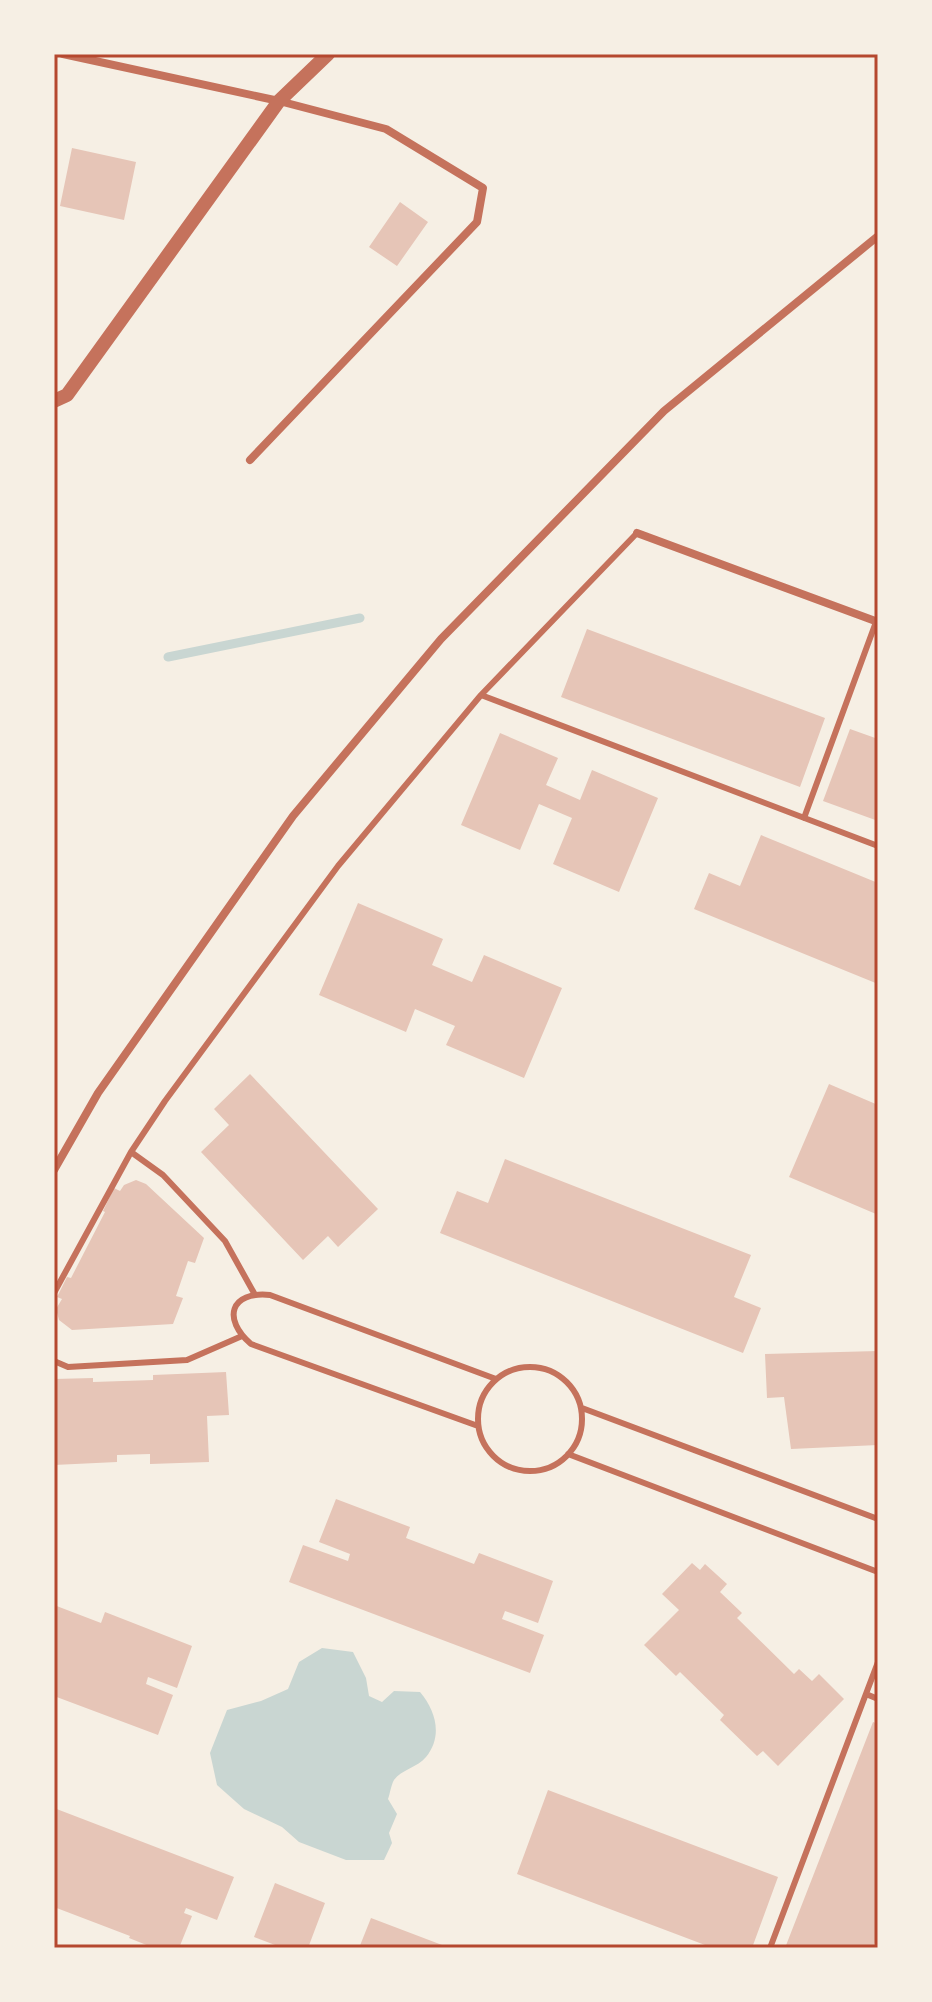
<svg xmlns="http://www.w3.org/2000/svg" width="932" height="2002" font-family="'Noto Serif',serif">
	<style>
		.water { fill: #c9d6d2 }
		.lines { fill: none; stroke-linecap: round; stroke-linejoin: round }
		.stream { stroke: #c9d6d2; stroke-width: 9 }
		.building { fill: #e6c5b7 }
		.service { stroke: #c5725c; stroke-width: 6 }
		.minor { stroke: #c5725c; stroke-width: 8 }
		.tertiary { stroke: #c5725c; stroke-width: 14 }
		.neatline { fill: none; stroke: #b5482f; stroke-width: 3 }
	</style>
	<rect width="100%" height="100%" fill="#f6efe4"/>
	<!-- water -->
	<path class="water" d="M322 1648 353 1652 366 1678 369 1696 382 1702 394 1691 420 1692C436 1711 443 1736 426 1757 418 1767 401 1770 394 1780 391 1785 390 1794 388 1799L397 1814 389 1833 392 1843 384 1860H346L299 1842 282 1827 244 1809 217 1785 210 1753 227 1710 261 1701 288 1689 299 1662Z"/>
	<g class="lines">
		<!-- stream -->
		<path class="stream" d="M168 657 360 618"/>
	</g>
	<!-- building -->
	<path class="building" d="M72 148 136 162 124 220 60 206Z
		M400 202 428 222 397 266 369 247Z
		M587 629 825 718 800 787 561 697Z
		M850 729 878 739V821L823 801Z
		M500 733 558 758 546 785 580 800 592 770 658 798 619 892 553 864 572 818 539 804 520 850 461 825Z
		M761 835 878 883V984L694 909 709 873 740 886Z
		M358 903 443 939 432 965 472 982 484 955 562 988 524 1078 446 1045 455 1026 415 1009 406 1032 319 995Z
		M250 1074 378 1209 338 1247 328 1236 303 1260 201 1152 229 1125 214 1109Z
		M829 1084 878 1105V1209L876 1214 789 1177Z
		M505 1159 751 1255 734 1297 761 1308 743 1353 440 1233 457 1191 488 1203Z
		M136 1180 146 1184 204 1238 195 1263 188 1261 176 1296 183 1298 173 1324 72 1330 59 1320 56 1309 62 1299 57 1297 67 1277 71 1278 105 1212 103 1211 114 1188 120 1191 124 1185Z
		M878 1351V1445L791 1449 784 1397 767 1398 765 1354Z
		M226 1372 229 1415 207 1416 209 1462 150 1464V1454L117 1455V1462L54 1465V1379L93 1378V1382L153 1380V1375Z
		M336 1499 410 1527 406 1538 474 1564 479 1553 553 1581 538 1623 505 1611 502 1619 544 1635 530 1673 289 1582 303 1545 348 1561 350 1554 319 1542Z
		M692 1563 700 1570 705 1564 727 1584 720 1592 742 1613 737 1618 794 1674 799 1669 812 1681 819 1674 844 1699 778 1766 763 1751 757 1756 720 1720 724 1715 680 1672 676 1676 644 1645 679 1610 662 1594Z
		M54 1605 101 1623 105 1612 192 1646 177 1688 148 1677 146 1684 173 1695 158 1735 54 1696Z
		M873 1722 878 1724V1934L873 1948H785Z
		M548 1790 778 1877 752 1948H713L517 1874Z
		M54 1808 234 1877 217 1920 186 1908 184 1913 192 1916 179 1948H154L129 1938 130 1936 54 1907Z
		M275 1883 325 1903 308 1948H283L254 1937Z
		M371 1918 450 1948H359Z"/>
	<g class="lines">
		<!-- service -->
		<path class="service" d="M481 695 878 846
			M804 818 876 622
			M131 1152 163 1175 225 1241 254 1293
			M54 1293 131 1152 165 1101 338 866 481 695 637 533
			M54 1361 68 1367 187 1360 242 1336
			M478 1419a52 52 0 1 1 104 0a52 52 0 1 1-104 0Z
			M582 1408 878 1519
			M478 1426 251 1344C222 1319 230 1291 270 1295L496 1379
			M568 1454 878 1572
			M866 1694 878 1699
			M770 1948 878 1662"/>
		<!-- minor -->
		<path class="minor" d="M63 54 279 101 386 129 483 188 477 222 250 460
			M637 533 878 622
			M54 1170 98 1093 293 816 441 639 664 411 878 236"/>
		<!-- tertiary -->
		<path class="tertiary" d="M54 401 67 395 279 101 328 54"/>
	</g>
	<!-- border -->
	<rect width="932" height="2002" fill="none" stroke="#f6efe4" stroke-width="112"/>
	<rect x="56" y="56" width="820" height="1890" class="neatline"/>
</svg>
